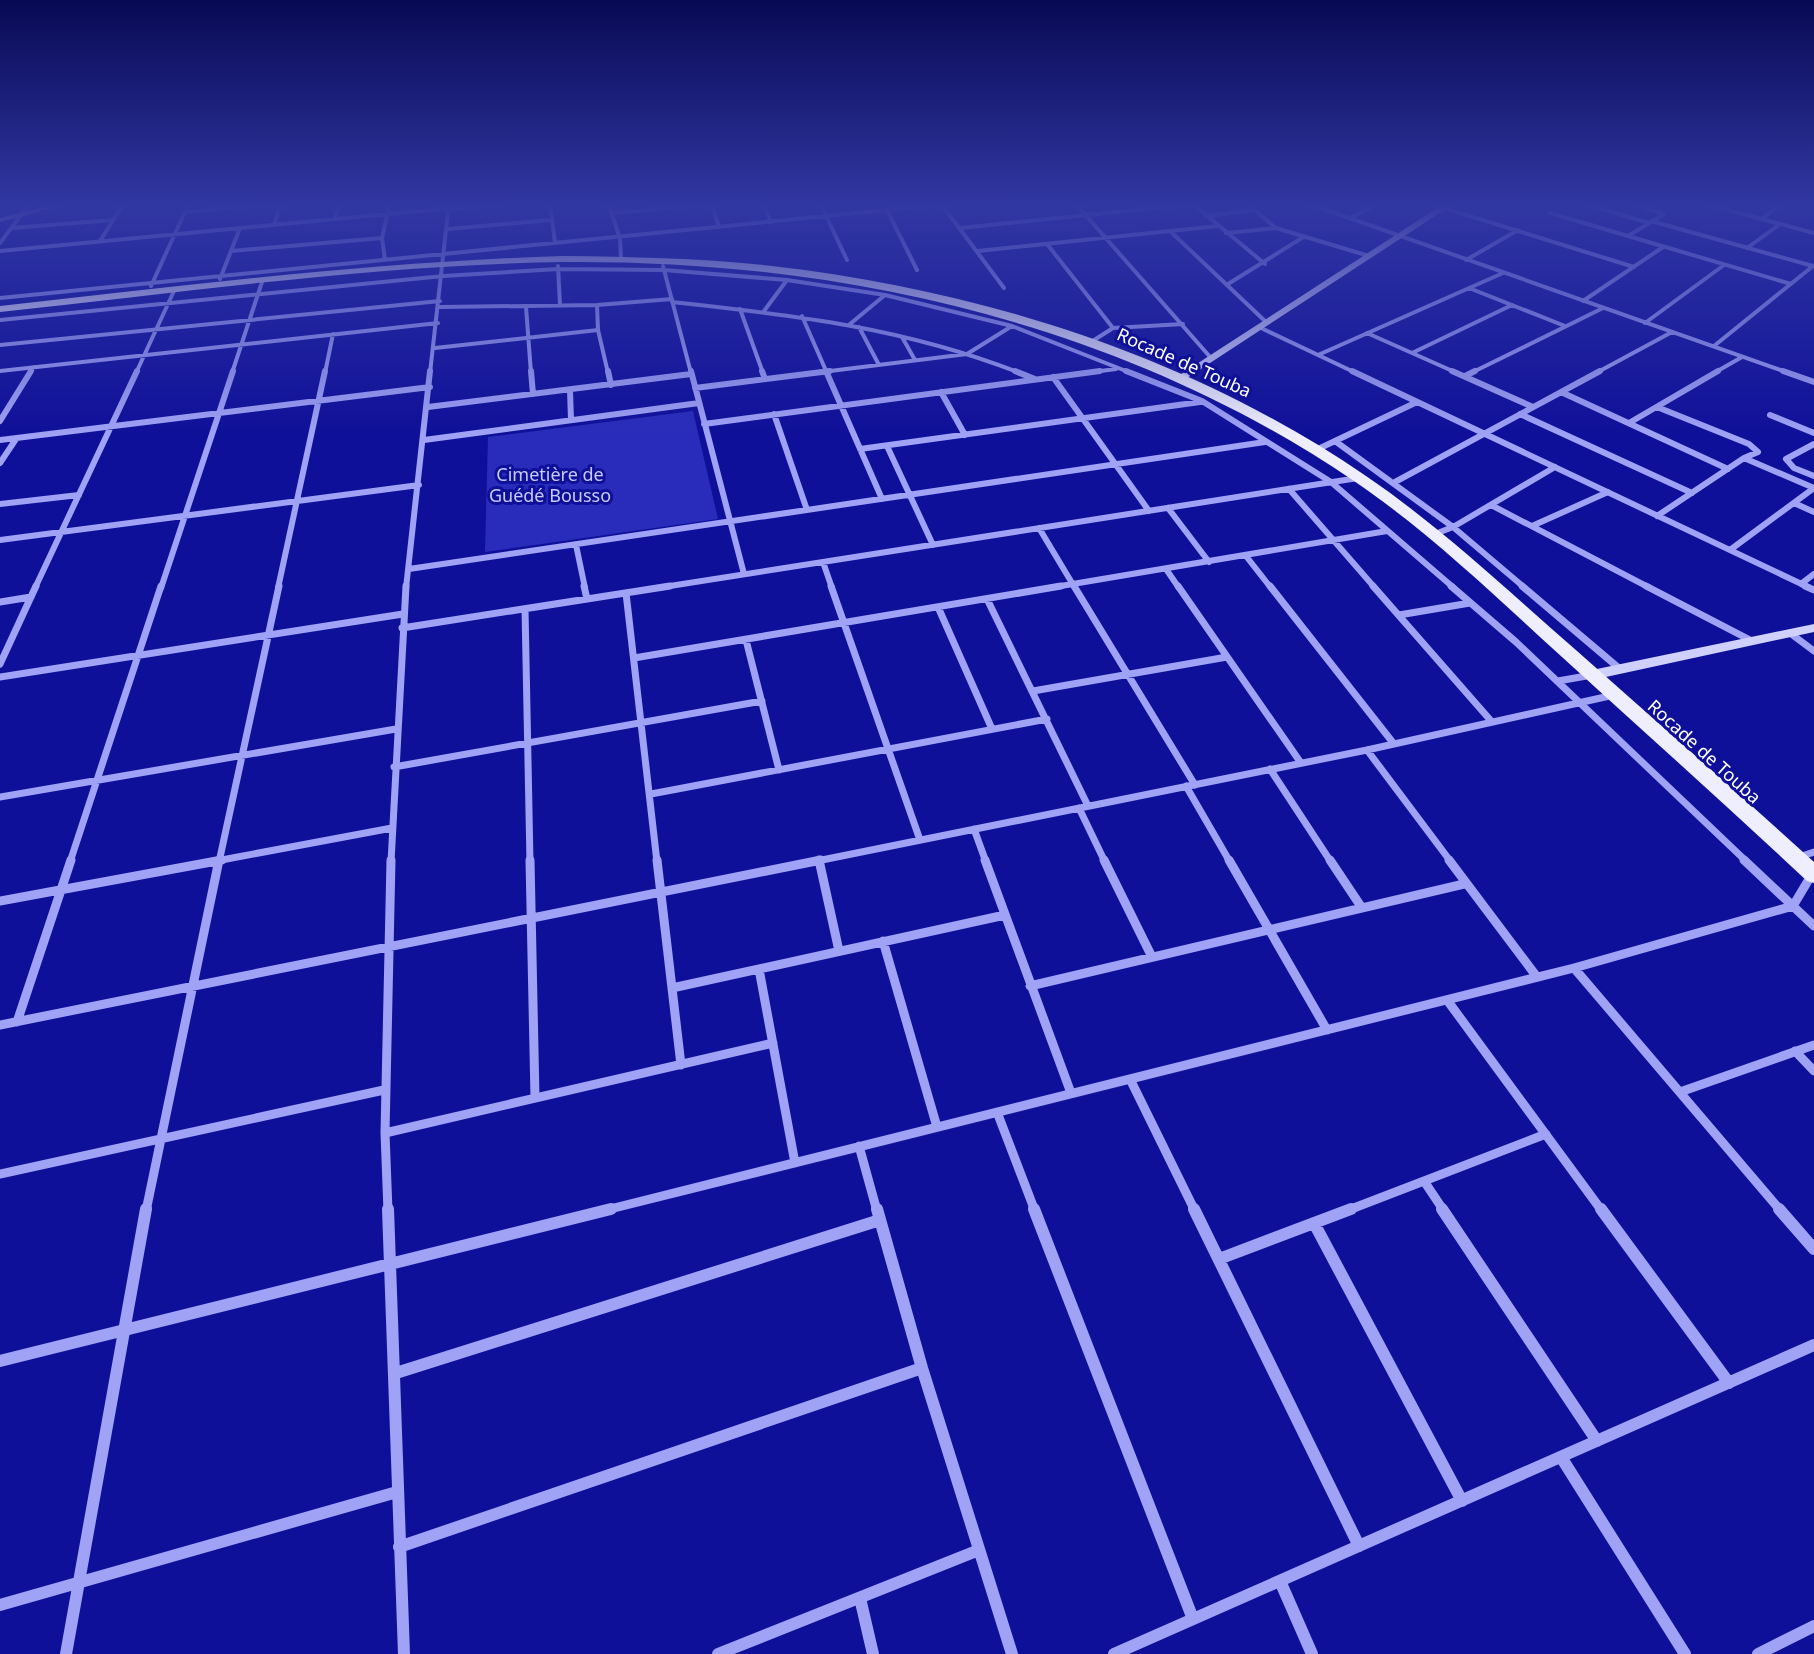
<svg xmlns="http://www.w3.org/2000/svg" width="1814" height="1654" font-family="'Noto Sans',sans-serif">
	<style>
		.green { fill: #292cba }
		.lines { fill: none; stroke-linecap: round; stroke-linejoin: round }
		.street-far4 { stroke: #a0a2f5; stroke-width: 4 }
		.street-far3 { stroke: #a0a2f5; stroke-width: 6 }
		.street-far2 { stroke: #a0a2f5; stroke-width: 7 }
		.street-far1 { stroke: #a0a2f5; stroke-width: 9 }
		.street { stroke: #a0a2f5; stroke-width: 12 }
		.secondary { fill: #d0d0fe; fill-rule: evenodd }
		.primary { fill: #efeeff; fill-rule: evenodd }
		.labels { text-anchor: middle; stroke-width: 6; stroke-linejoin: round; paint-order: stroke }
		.far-street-label { font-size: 18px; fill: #fff; stroke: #0f1099 }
		.far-park-label { font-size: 18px; fill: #c9cafe; stroke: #0f1099 }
	</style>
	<rect width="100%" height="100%" fill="#0f1099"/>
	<!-- green -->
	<path class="green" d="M693 411 718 519 485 552 488 437Z"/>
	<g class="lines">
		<!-- street-far4 -->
		<path class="street-far4" d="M550 203 555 243
			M608 203 620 238 621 259
			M711 203 719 227
			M763 203 771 222
			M820 203 847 260
			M1075 203 1211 358
			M1192 203 1265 264
			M1246 203 1276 228
			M1307 203 1789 373
			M1582 203 1649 223
			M1628 203 1664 214
			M1703 203 1814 233
			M942 205 1004 288
			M1444 208 1634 267
			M449 209 513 203
			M887 210 917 270
			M185 212 280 203
			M611 213 711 204
			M1550 213 1791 284
			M1206 216 1255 210
			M1350 218 1380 203
			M335 219 339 203
			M1762 219 1782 203
			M1651 221 1813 266
			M274 225 281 203
			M11 228 113 220
			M960 228 1193 204
			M447 229 550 220
			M1170 231 1266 322
			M1226 233 1276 228 1369 256
			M1628 236 1664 214
			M100 241 124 203
			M0 243 30 203
			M1047 244 1113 328
			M1747 248 1780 224
			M0 251 449 208
			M231 251 382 238
			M978 251 1218 226
			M385 260 382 238 390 203
			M1466 260 1518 230
			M558 266 560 305
			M663 266 691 373
			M220 279 240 228
			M1228 284 1305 236
			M151 286 189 203
			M1469 288 1565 326
			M0 298 957 203
			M1583 301 1663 247
			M672 302C794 315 905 328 1020 373
			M597 305 598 330 608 373
			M440 307 597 305 672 299
			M526 307 531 373
			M740 309 763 373
			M764 311 787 280
			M802 316 827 373
			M0 320 443 276 558 269 664 270 787 280 885 295 1012 326 1131 373
			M1645 323 1724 265
			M850 324 885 295
			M859 327 879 365
			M1259 327 1356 373
			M1367 333 1457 373
			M902 337 915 360
			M1091 342 1113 328 1183 324
			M0 345 440 301
			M1714 346 1813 266
			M435 348 598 330
			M1412 353 1512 305
			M1318 355 1503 273
			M0 371 438 323
			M30 373 34 367
			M136 373 174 291
			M232 373 262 282
			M325 373 333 334
			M430 373 449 203
			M814 373 967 354 1012 326
			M1085 373 1116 369
			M1471 373 1603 308
			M1596 373 1672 332
			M1714 373 1742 357"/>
		<!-- street-far3 -->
		<path class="street-far3" d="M531 371 533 394
			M608 371 611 385
			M691 371 744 574
			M762 371 765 379
			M826 371 882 499
			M1015 371 1035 379
			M1126 371 1202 401 1331 482 1454 588
			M1352 371 1810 588
			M1452 371 1533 407
			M1783 371 1814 382
			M1465 376 1475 371
			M1053 377 1149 511
			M695 388 830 371
			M570 390 571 420
			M941 392 965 435
			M1561 392 1728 469
			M428 407 691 374
			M1657 407 1749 444 1758 452 1744 458 1657 516
			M774 414 807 510
			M1520 414 1692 493
			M1770 415 1814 433
			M0 421 31 371
			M1629 423 1718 371
			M704 424 1100 371
			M0 440 430 387
			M424 440 699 403
			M1335 441 1453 527 1525 588
			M1814 444 1786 459 1794 468 1814 476
			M887 446 933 545
			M860 449 1200 402
			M1316 450 1417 402
			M1744 458 1814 488
			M0 463 16 439
			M1395 482 1600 371
			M1289 489 1375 588
			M1794 503 1814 512
			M0 504 79 495
			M1491 505 1650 588
			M1168 508 1209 562
			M1532 526 1608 492
			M1039 528 1075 588
			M1435 534 1453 527 1555 467
			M0 540 419 485
			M576 545 585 588
			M1730 550 1814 488
			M1246 556 1271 588
			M823 562 832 588
			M409 569 1265 442
			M1166 569 1179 588
			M1801 584 1814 574
			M35 588 137 371
			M161 588 233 371
			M278 588 325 371
			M406 588 430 371
			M657 588 1358 478
			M1049 588 1387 531"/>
		<!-- street-far2 -->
		<path class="street-far2" d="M584 586 587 599
			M831 586 920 840
			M1074 586 1195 785
			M1178 586 1301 763
			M1270 586 1394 744
			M1373 586 1492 722
			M1451 586 1516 642 1747 862
			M1522 586 1620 669
			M1646 586 1752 641
			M1805 586 1814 590
			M626 593 657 862
			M987 599 1088 806
			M0 602 31 597
			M938 607 992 729
			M525 609 530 862
			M1399 615 1470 603
			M402 628 670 586
			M1790 633 1814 651
			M746 640 779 770
			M634 658 1061 586
			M0 664 36 586
			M0 677 403 614
			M1558 681 1592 675
			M1033 691 1227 657
			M1367 750 1451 862
			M394 767 762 701
			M1270 769 1331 862
			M1186 786 1230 862
			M651 794 1047 719
			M0 797 396 729
			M1079 808 1105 862
			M974 829 986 862
			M1796 858 1814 852
			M70 862 161 586
			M211 862 392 828
			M219 862 279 586
			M391 862 406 586
			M812 862 1367 750 1614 695"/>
		<!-- street-far1 -->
		<path class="street-far1" d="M530 860 535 1098
			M657 860 681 1065
			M819 860 839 951
			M985 860 1071 1093
			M1104 860 1152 957
			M1229 860 1327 1030
			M1330 860 1362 908
			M1449 860 1537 977
			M1744 860 1814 926
			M0 901 222 860
			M883 941 937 1127
			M1574 968 1781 1211
			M759 969 795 1163
			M1030 986 1464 884
			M672 988 1005 915
			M1447 1000 1602 1211
			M17 1022 71 860
			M0 1025 821 860
			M1795 1051 1814 1071
			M1130 1079 1195 1211
			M1680 1092 1814 1045
			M997 1112 1035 1211
			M385 1133 773 1043
			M859 1146 877 1211
			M0 1174 384 1090
			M1424 1181 1444 1211
			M146 1211 219 860
			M388 1211 385 1133 391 860
			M602 1211 1574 968 1793 906 1812 874
			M1346 1211 1546 1134"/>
		<!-- street -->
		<path class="street" d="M388 1209 404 1654
			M877 1209 922 1368 1012 1654
			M1034 1209 1193 1619
			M1194 1209 1359 1546
			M1442 1209 1597 1441
			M1601 1209 1729 1383
			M1779 1209 1814 1249
			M1314 1223 1462 1501
			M1219 1259 1351 1209
			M0 1361 611 1209
			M396 1373 880 1220
			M1561 1457 1685 1654
			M399 1547 922 1368
			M1280 1581 1312 1654
			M860 1598 873 1654
			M0 1605 397 1492
			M66 1654 146 1209
			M718 1654 979 1550
			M1114 1654 1814 1345
			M1758 1654 1814 1626"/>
		<!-- secondary -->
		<path class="secondary" d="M57 203H72L0 222V218Z
			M1445 203H1455L1184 380 1175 378Z
			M1814 624V632L1592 680 1585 675 1592 670Z"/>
		<!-- primary -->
		<path class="primary" d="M563 256C633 257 703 258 772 266 981 290 1191 356 1366 476 1441 527 1508 591 1577 651 1656 721 1736 791 1814 862V883L1807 881C1726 805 1643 731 1562 657 1495 596 1429 532 1354 481 1122 323 839 259 561 262 374 265 186 292 0 312V306C188 285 374 262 563 256Z"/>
	</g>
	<!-- sky -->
	<linearGradient id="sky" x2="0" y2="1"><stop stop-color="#080954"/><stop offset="0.47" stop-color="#3137a2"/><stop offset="1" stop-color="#3137a2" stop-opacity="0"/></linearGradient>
	<rect width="1814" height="435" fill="url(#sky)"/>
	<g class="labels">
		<!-- far-street labels -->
		<g class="far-street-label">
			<text transform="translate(1184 363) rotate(24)" y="6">Rocade de Touba</text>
			<text transform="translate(1704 752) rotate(42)" y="6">Rocade de Touba</text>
		</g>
		<!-- far-park labels -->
		<g class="far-park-label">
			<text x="550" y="481">Cimetière de<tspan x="550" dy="21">Guédé Bousso</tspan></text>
		</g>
	</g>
</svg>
